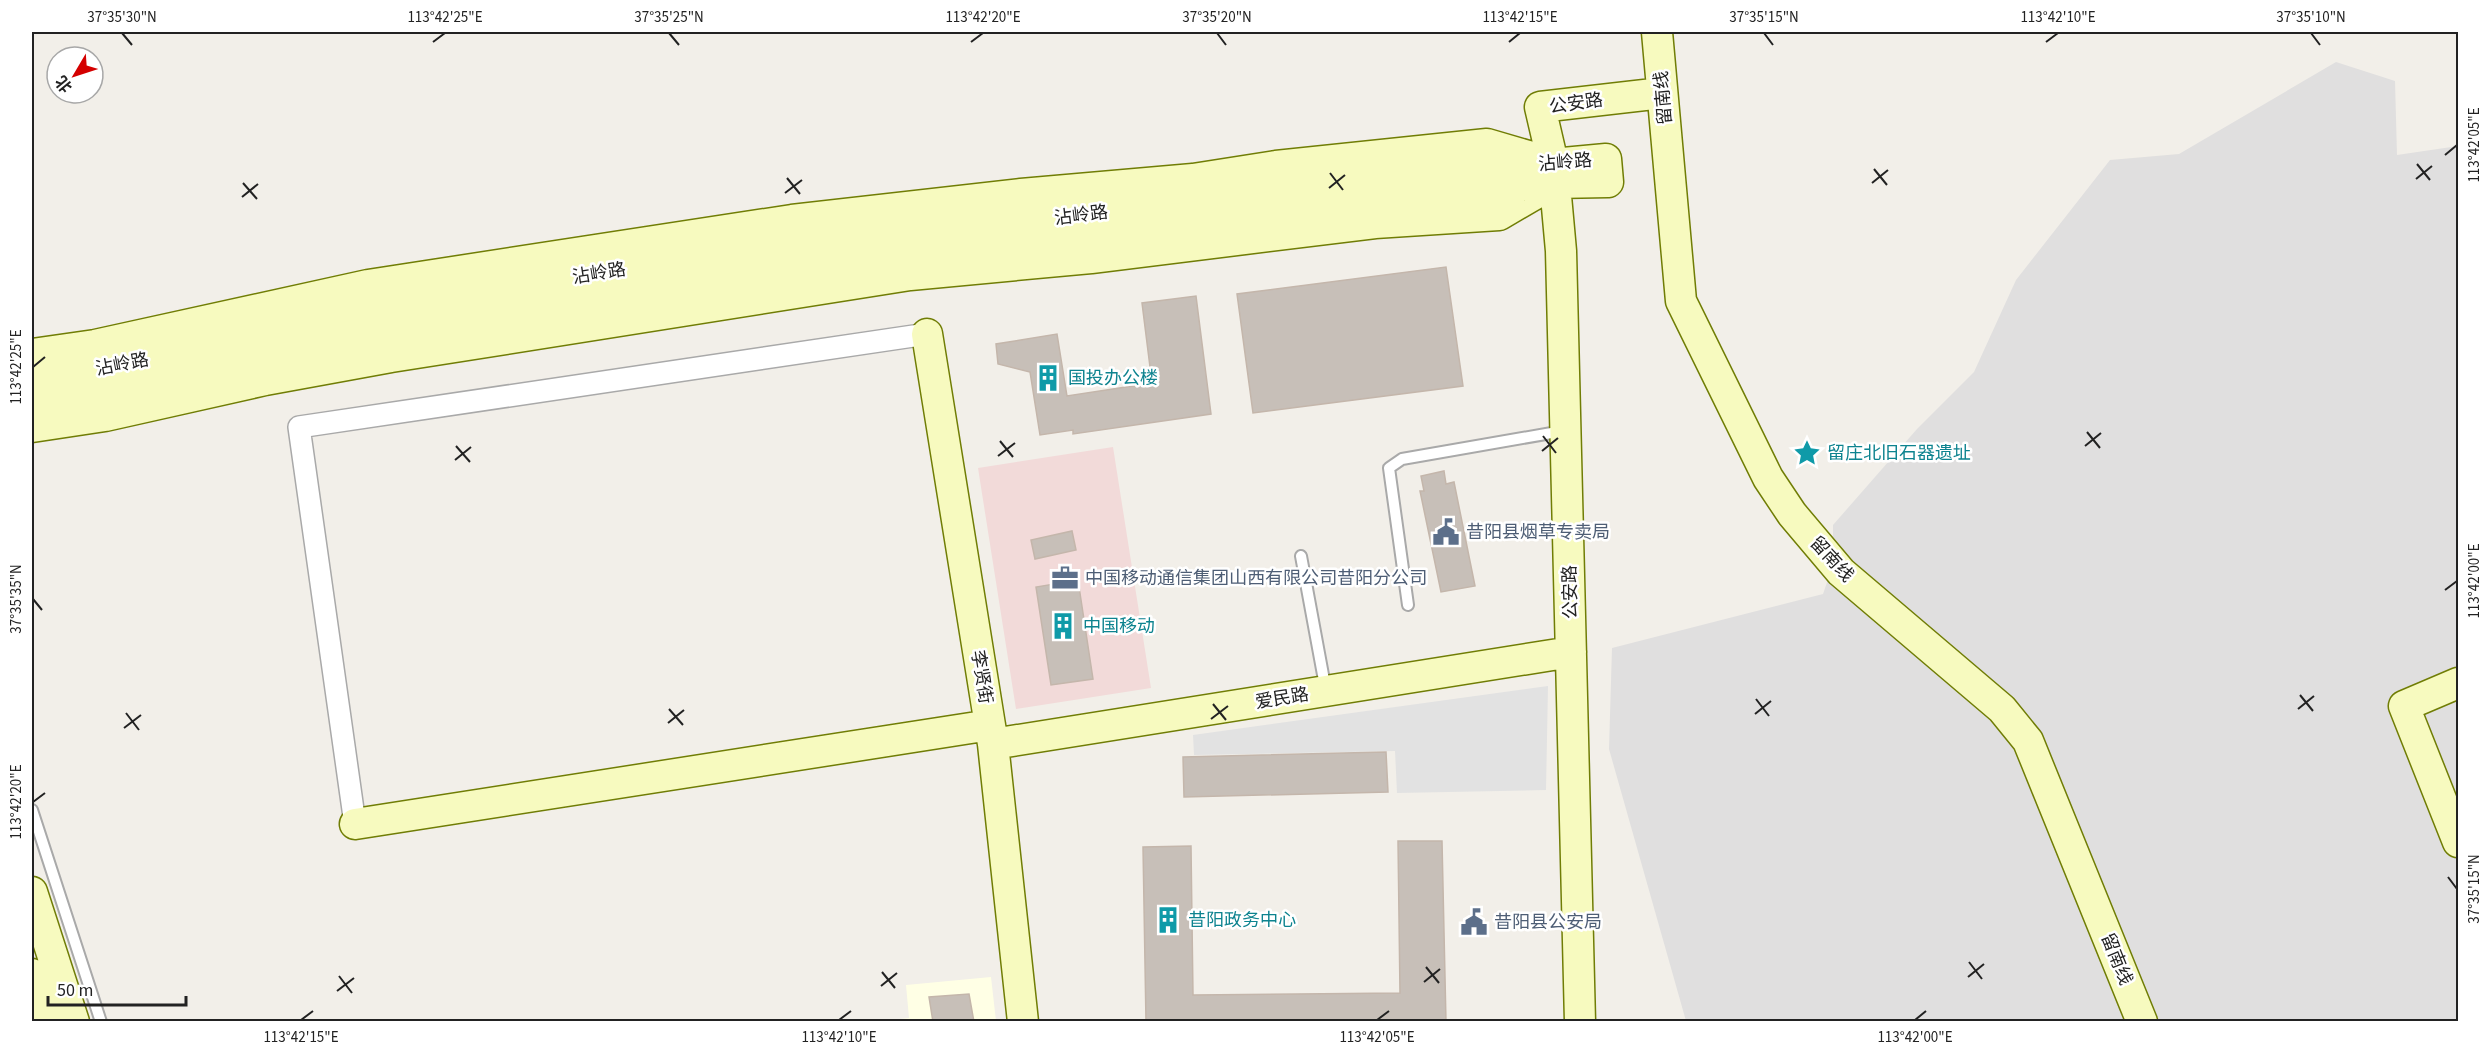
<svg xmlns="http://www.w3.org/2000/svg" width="2490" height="1053" font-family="'Source Sans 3','Noto Sans SC',sans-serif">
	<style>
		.residential { fill: #e0dfdf }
		.commercial { fill: #f2dad9 }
		.education { fill: #ffffe5 }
		.parking { fill: #e2e2e2 }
		.building { fill: #c7bfb8; stroke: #c4b6ab; stroke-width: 1.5 }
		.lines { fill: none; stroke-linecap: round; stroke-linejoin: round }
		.lane-casing { stroke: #a9a9a9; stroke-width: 14 }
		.street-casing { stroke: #a9a9a9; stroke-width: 24 }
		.secondary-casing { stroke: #707d05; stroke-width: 33 }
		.lane { stroke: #fff; stroke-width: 10 }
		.street { stroke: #fff; stroke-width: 21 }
		.secondary { stroke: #f7fabf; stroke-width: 30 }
		.ticks { fill: none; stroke: #222; stroke-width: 2 }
		.labels { text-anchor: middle; stroke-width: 5; stroke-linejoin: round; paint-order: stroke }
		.street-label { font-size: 18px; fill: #222; stroke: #fff }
		.culture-label { font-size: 18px; fill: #0d838f; stroke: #fff; text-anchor: start }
		.service-label { font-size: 18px; fill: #4e5e75; stroke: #fff; text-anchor: start }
		.neatline { fill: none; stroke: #222; stroke-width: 2 }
		.ticks-label { font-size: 15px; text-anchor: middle; fill: #222 }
	</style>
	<rect width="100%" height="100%" fill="#f2efe9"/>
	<!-- residential -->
	<path class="residential" d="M2336 62 2395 81 2397 155 2458 146V1021H1686L1609 749 1612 648 1823 594 1833 565V525L1917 429 1974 372 2016 280 2110 160 2179 154Z"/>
	<!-- commercial -->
	<path class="commercial" d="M1113 447 1151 688 1016 709 978 468Z"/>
	<!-- education -->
	<path class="education" d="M991 977 996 1021 873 1022 909 1018 906 985Z"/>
	<!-- parking -->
	<path class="parking" d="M1548 686 1546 790 1397 793 1395 751 1194 755 1193 735Z"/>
	<!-- building -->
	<path class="building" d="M1446 267 1463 386 1253 413 1237 294Z
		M1196 296 1211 414 1073 434V430L1040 435 1030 372 998 364 996 344 1057 334 1067 396 1152 383 1142 303Z
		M1444 471 1446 484 1454 482 1475 586 1441 592 1420 491H1424L1421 476Z
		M1072 531 1076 550 1035 559 1031 540Z
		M1078 580 1093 679 1051 685 1036 587Z
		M1386 752 1388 792 1184 797 1183 757Z
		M1398 841H1442L1446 1022H1146L1143 847 1191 846 1193 995 1400 993Z
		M969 994 974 1022H933L929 997Z"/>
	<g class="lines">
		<defs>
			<path id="lane" d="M1301 556 1326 691
				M1408 605 1389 468 1402 459 1563 431
				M32 810 101 1022"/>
			<path id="street" d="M355 824 299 427 927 334"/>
			<path id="secondary" d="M1657 32 1681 301 1768 478 1792 514 1841 572 2002 709 2028 741 2142 1022
				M927 334 993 744 1023 1022
				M32 354 95 345 368 285 792 220 1021 194 1193 179 1276 166 1487 144 1535 158
				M32 379 106 367 479 292 797 242 1056 219 1313 186 1606 159 1608 182 1554 183 1310 206 1112 231 893 251 414 325 32 401
				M32 427 105 416 265 380 391 357 910 275 1091 258 1375 223 1499 215 1547 187
				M2458 683 2404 706 2458 842
				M993 744 1571 652
				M355 824 990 725
				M32 892 74 1022
				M32 974 47 1022
				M1580 1022 1561 251 1553 163 1540 107 1662 93"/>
		</defs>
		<!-- lane casing -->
		<use href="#lane" class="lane-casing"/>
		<!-- street casing -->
		<use href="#street" class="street-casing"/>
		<!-- secondary casing -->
		<use href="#secondary" class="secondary-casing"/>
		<!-- lane -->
		<use href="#lane" class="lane"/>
		<!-- street -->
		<use href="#street" class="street"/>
		<!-- secondary -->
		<use href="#secondary" class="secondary"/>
	</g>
	<!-- ticks -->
	<path class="ticks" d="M122 33 132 45M669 33 679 45M1217 33 1226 45M1764 33 1773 45M2311 33 2320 45M433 42 445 33M971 42 983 33M1509 42 1520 33M2046 42 2058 33M2445 155 2457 145M2417 164 2430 180M1874 169 1887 185M1330 173 1343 190M787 178 800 194M2416 179 2432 166M243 183 257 199M1872 183 1888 170M1329 188 1345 175M785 193 802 180M242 197 258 184M33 367 45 357M2087 432 2100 448M1543 436 1556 453M1000 441 1013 457M456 446 470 462M2085 446 2101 433M1542 451 1558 438M998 456 1015 443M455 460 471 447M2445 590 2457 581M33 599 42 610M2300 695 2313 711M1756 699 1769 716M1213 704 1226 720M669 709 683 725M2298 709 2314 696M126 713 139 730M1755 714 1771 701M1211 719 1228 706M668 723 684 710M124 728 141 715M33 802 45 793M2448 877 2457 889M1969 962 1982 979M1426 967 1439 983M882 972 895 988M339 976 352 993M1968 977 1984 964M1424 982 1440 969M881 986 897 973M337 991 354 978M301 1020 313 1011M839 1020 851 1011M1377 1020 1389 1011M1915 1020 1926 1011"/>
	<!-- icons -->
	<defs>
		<symbol id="building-bare" viewBox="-9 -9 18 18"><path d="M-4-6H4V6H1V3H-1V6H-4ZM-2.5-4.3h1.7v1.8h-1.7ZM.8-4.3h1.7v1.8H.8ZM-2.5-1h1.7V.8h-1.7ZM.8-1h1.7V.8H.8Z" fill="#0f9aa8" stroke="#fff" stroke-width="2.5" paint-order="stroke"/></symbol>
		<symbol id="sight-bare" viewBox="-9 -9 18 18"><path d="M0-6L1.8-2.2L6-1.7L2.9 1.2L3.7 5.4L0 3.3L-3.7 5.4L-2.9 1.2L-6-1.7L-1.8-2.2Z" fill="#0f9aa8" stroke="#fff" stroke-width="2.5" paint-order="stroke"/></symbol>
		<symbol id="civic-bare" viewBox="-9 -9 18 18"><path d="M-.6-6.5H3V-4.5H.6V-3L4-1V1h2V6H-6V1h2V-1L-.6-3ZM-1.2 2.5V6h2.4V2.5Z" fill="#5c6f8a" stroke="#fff" stroke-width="2.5" paint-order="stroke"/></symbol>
		<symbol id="office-bare" viewBox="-9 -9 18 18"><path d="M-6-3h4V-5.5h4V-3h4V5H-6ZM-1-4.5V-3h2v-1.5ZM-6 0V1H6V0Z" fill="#5c6f8a" stroke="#fff" stroke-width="2.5" paint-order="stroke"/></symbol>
	</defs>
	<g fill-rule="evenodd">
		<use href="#building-bare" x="1029" y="359" width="38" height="38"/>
		<use href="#sight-bare" x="1788" y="434" width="38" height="38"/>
		<use href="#civic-bare" x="1427" y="513" width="38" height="38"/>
		<use href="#office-bare" x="1046" y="559" width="38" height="38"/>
		<use href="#building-bare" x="1044" y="607" width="38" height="38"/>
		<use href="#building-bare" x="1149" y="901" width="38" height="38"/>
		<use href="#civic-bare" x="1455" y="903" width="38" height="38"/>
	</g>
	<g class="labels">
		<!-- street labels -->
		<g class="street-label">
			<text transform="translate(1663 98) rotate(-95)" y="6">留南线</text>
			<text transform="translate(1576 103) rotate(-8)" y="6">公安路</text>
			<text transform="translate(1565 162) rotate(-5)" y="6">沾岭路</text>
			<text transform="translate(1081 215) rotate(-7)" y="6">沾岭路</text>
			<text transform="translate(599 273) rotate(-9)" y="6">沾岭路</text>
			<text transform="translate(122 364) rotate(-11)" y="6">沾岭路</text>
			<text transform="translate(1832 559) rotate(47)" y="6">留南线</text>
			<text transform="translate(1570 592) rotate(-91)" y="6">公安路</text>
			<text transform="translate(982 677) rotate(81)" y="6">李贤街</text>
			<text transform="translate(1282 698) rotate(-9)" y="6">爱民路</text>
			<text transform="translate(2117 959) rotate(68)" y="6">留南线</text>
		</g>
		<!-- culture labels -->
		<g class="culture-label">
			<text x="1068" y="384">国投办公楼</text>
			<text x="1827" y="459">留庄北旧石器遗址</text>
			<text x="1083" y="632">中国移动</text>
			<text x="1188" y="926">昔阳政务中心</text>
		</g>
		<!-- service labels -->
		<g class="service-label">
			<text x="1466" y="538">昔阳县烟草专卖局</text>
			<text x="1085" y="584">中国移动通信集团山西有限公司昔阳分公司</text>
			<text x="1494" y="928">昔阳县公安局</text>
		</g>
	</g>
	<!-- border -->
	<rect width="2490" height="1053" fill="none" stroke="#ffffff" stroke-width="66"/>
	<!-- north arrow -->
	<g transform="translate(75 75) rotate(231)"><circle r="28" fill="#ffffff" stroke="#a7a7a7" stroke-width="1.5"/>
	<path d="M0-4.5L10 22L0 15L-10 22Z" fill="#d40000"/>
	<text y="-9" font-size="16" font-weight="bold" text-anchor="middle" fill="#222222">北</text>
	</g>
	<!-- scale -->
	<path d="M48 996v9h138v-9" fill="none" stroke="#222222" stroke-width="3"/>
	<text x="57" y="996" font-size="18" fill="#222222" stroke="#ffffff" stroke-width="4.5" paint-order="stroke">50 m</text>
	<rect x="33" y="33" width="2424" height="987" class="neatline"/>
	<g class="ticks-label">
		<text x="122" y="22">37°35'30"N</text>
		<text x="445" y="22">113°42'25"E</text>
		<text x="669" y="22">37°35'25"N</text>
		<text x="983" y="22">113°42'20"E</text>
		<text x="1217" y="22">37°35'20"N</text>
		<text x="1520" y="22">113°42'15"E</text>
		<text x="1764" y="22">37°35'15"N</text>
		<text x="2058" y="22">113°42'10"E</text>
		<text x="2311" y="22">37°35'10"N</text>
		<text transform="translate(2474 145) rotate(-90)" y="5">113°42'05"E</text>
		<text transform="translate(16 367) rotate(-90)" y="5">113°42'25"E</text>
		<text transform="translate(2474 581) rotate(-90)" y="5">113°42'00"E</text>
		<text transform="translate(16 599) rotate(-90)" y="5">37°35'35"N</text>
		<text transform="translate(16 802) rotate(-90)" y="5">113°42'20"E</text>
		<text transform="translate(2474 889) rotate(-90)" y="5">37°35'15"N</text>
		<text x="301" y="1042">113°42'15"E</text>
		<text x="839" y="1042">113°42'10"E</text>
		<text x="1377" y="1042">113°42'05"E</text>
		<text x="1915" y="1042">113°42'00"E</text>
	</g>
</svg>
